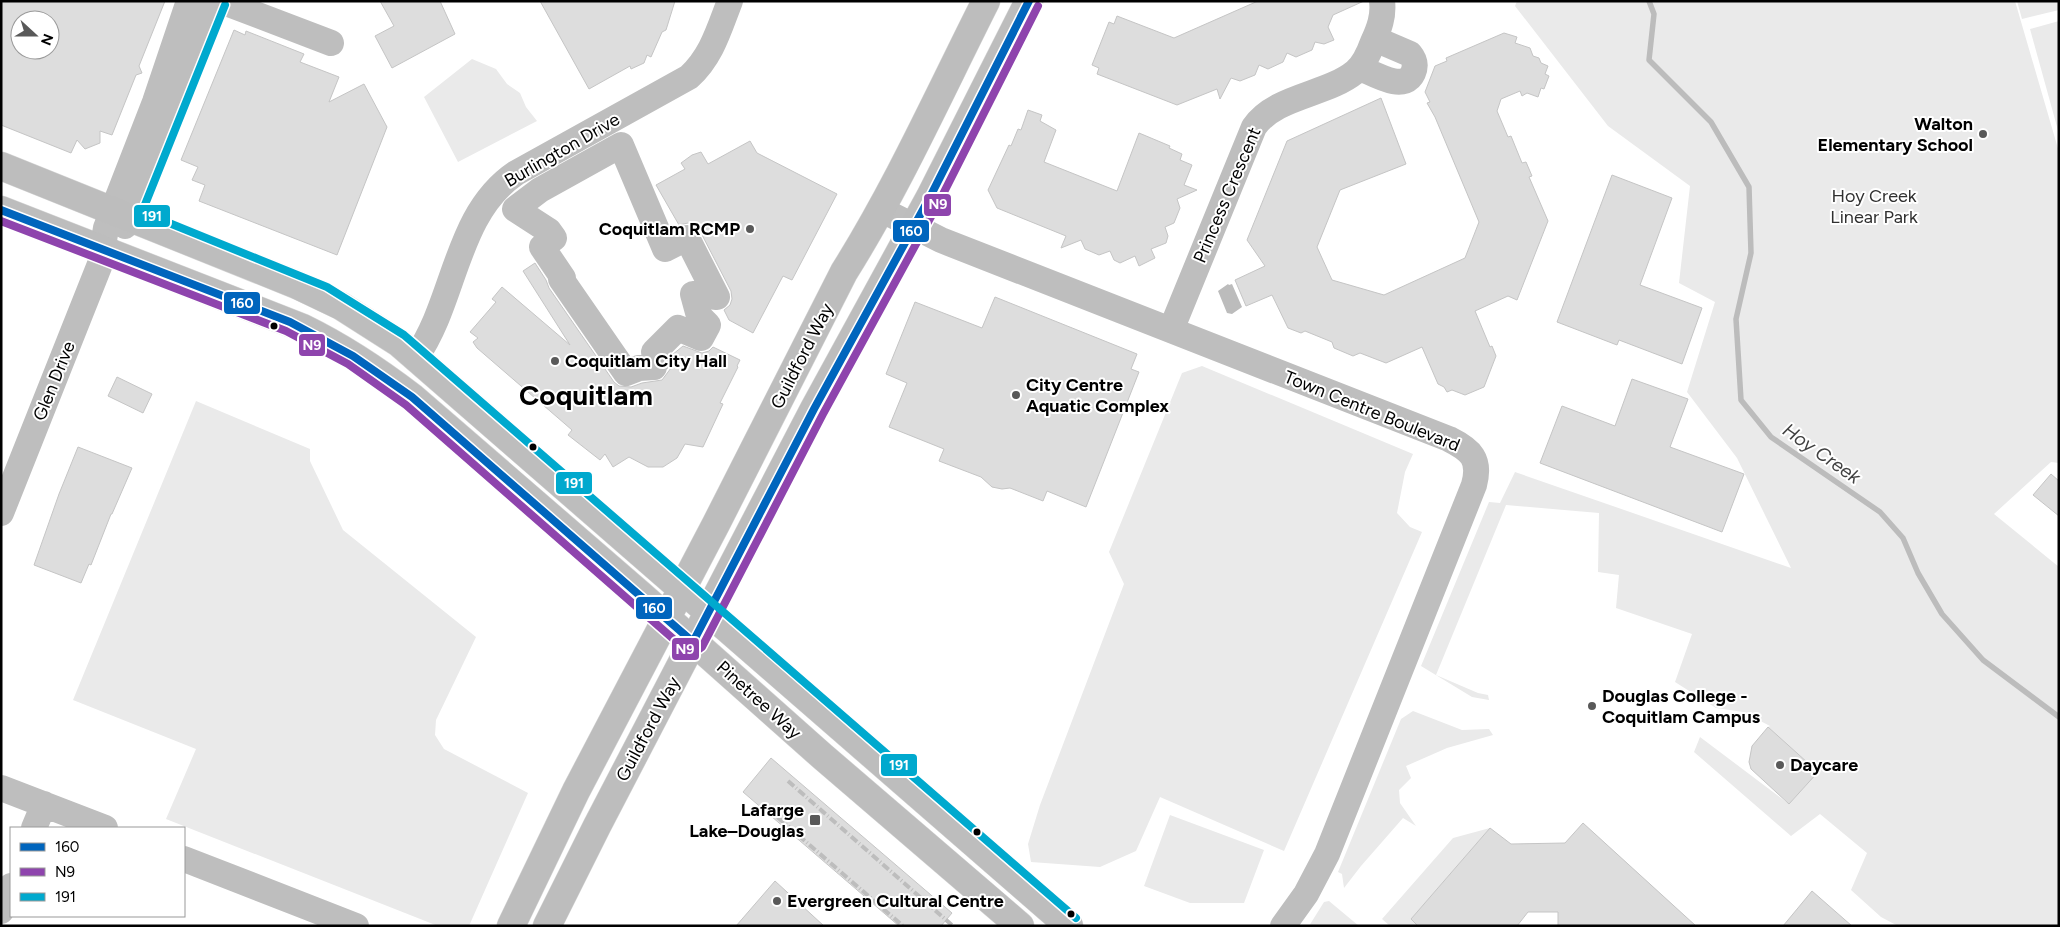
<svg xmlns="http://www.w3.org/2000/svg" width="2060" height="927" font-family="Figtree,sans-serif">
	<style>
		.green { fill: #eaeaea }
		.water { fill: #bcbcbc }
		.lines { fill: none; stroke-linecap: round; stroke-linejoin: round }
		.stream { stroke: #bcbcbc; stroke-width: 5.5 }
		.building { fill: #ddd; stroke: #c5c5c5; fill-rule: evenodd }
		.major-casing { stroke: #dbdbdb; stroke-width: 29 }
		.minor { stroke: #bebebe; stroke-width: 26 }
		.major { stroke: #bdbdbd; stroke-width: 28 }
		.rail { stroke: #bdbdbd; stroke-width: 4; stroke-dasharray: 8 2.5 1 2.5; stroke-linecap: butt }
		.bus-1-casing { stroke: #fff; stroke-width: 11 }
		.bus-2-casing { stroke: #fff; stroke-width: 11 }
		.bus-3-casing { stroke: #fff; stroke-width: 11 }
		.bus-1 { stroke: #0065bd; stroke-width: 8 }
		.bus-2 { stroke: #8e44ad; stroke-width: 8 }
		.bus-3 { stroke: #00a9ce; stroke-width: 8 }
		.poi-dot { fill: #595959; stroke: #fff; stroke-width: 2 }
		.bus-dot { fill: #000; stroke: #fff; stroke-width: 2 }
		.labels { text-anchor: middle; stroke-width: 4; stroke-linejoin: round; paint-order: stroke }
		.poi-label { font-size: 18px; font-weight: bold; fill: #000; stroke: #fff; text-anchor: start }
		.street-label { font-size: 18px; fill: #000; stroke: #fff }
		.park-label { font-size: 18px; fill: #303030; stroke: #fff }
		.water-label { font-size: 19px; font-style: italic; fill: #414141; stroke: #fff }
		.town-label { font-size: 28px; font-weight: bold; fill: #000; stroke: #fff }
		.line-badge { stroke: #fff; stroke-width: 2 }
		.badge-label { font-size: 14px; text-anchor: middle; font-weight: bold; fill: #fff }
	</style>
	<rect width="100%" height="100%" fill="#fff"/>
	<!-- green -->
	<path class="green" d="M1517 1H2015L2059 152V463L2051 462 1994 514 2059 567V926H1898L1881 917 1851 890 1867 853 1820 814 1791 836 1694 752 1700 737 1789 804 1818 772 1768 727 1770 726 1743 712 1716 708 1675 682 1692 634 1616 608 1619 575 1598 572 1599 513 1506 505 1436 675 1478 693 1488 695 1489 700 1472 697 1421 666 1489 502 1500 503 1515 472 1791 568 1737 458 1687 392 1715 302 1679 283 1690 186 1608 126 1515 6Z
		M2017 1H2059V10L2022 19Z
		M2059 21V134L2030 29Z
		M472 59 496 69 507 84 520 93 526 107 537 121 458 162 424 97Z
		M1202 366 1413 454 1405 472 1397 513 1410 527 1422 532 1284 851 1160 797 1136 851 1100 867 1031 862 1028 844 1040 805 1124 584 1109 552 1182 373Z
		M196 401 310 449V461L343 530 476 637 436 720 435 735 444 749 528 793 469 926H438L166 819 196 749 73 700Z
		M1413 711 1462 730 1489 729 1493 735 1447 748 1406 766 1411 778 1399 790 1400 803 1416 826 1403 818 1361 866 1344 888 1342 874 1338 872 1401 719Z
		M1170 815 1264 850 1244 903H1190L1144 886Z
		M1490 828 1411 919 1418 926H1390L1382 919 1453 838Z
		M1329 901 1359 926H1309L1324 902Z"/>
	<!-- water -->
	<path class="water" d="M1228 284 1229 285 1232 284 1242 307 1232 314 1227 313 1218 291Z"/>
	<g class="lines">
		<!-- stream -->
		<path class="stream" d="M1649 1 1654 14 1649 60 1711 122 1749 187 1751 253 1736 319 1741 400 1771 437 1880 512 1903 538 1918 573 1942 614 1983 660 2059 717"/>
	</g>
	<!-- building -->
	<path class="building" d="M1 1H165L139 66 142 73 136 75 112 135 100 131V143L85 149 77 140 71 153 1 125ZM20 20H50V50H20Z
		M380 1H440L455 34 392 68 375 36 394 26Z
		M540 1H675L666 30 662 32 651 57 647 55 644 63 631 69 630 66 589 89Z
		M1258 1H1364L1333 15 1328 27 1334 40 1324 44 1315 42 1312 50 1296 57 1287 53 1283 62 1268 69 1259 65 1255 75 1240 81 1231 78 1220 99 1217 89 1177 105 1097 74 1099 68 1092 65 1109 22 1114 24 1117 16 1174 38Z
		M234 30 245 35 246 31 304 54 300 62 339 77 329 102 364 84 387 127 337 255 199 201 205 185 192 180 198 167 181 160Z
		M1504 33 1517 37 1515 43 1530 48 1533 56 1539 58 1541 63 1548 66 1545 74 1549 76 1544 89 1541 88 1538 97 1527 93 1522 96 1520 91 1501 99 1497 111 1508 137 1511 136 1522 163 1526 162 1532 176 1529 177 1548 221 1517 300 1508 296 1475 311 1490 347 1492 346 1496 356 1484 387 1465 395 1452 390 1447 392 1444 387 1438 384 1422 347 1386 363 1360 353 1353 356 1334 348 1332 342 1305 331 1301 333 1288 328 1272 295 1246 306 1235 280 1265 266 1247 240 1287 141 1381 98 1406 164 1340 190 1317 247 1332 280 1384 295 1465 258 1479 222 1435 117 1427 103 1430 102 1425 92 1435 66 1447 61 1446 58Z
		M1028 110 1042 115 1040 121 1056 130 1044 162 1117 191 1139 133 1170 146 1169 148 1182 154 1180 160 1192 165 1184 185 1197 190 1177 199 1180 208 1174 223 1165 227 1168 236 1166 243 1151 249 1155 258 1139 266 1135 256 1120 263 1114 260 1110 251 1099 255 1085 249 1081 240 1061 248 1066 236 997 208 988 190 1009 145 1011 146 1018 129 1021 130Z
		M750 141 757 153 837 194 792 280 783 276 753 333 729 320 724 310 730 305 732 299 731 291 700 231 696 226 688 223 679 225 656 185 685 169 681 163 692 155 701 152 708 164Z
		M1612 175 1672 198 1640 285 1702 308 1682 364 1619 340 1617 345 1557 322Z
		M535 263 546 280 549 288 614 382 619 386 631 387 642 383 662 380 671 368 673 361 672 355 683 346 702 353 709 351 713 347 740 360 737 366 738 367 720 403 723 404 703 447 685 444 677 458 663 467H648L629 457 613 467 605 454 600 460 568 435 572 430 477 348 473 342 478 338 470 332 496 302 492 299 502 287 570 345 523 271Z
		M995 297 1137 354 1131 369 1139 372 1086 507 1047 491 1043 501 1010 488 1002 489 992 487 981 477 939 461 944 449 889 427 907 383 886 374 915 302 982 328Z
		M117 377 152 394 143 413 108 396Z
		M1632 379 1688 399 1670 447 1744 474 1722 532 1540 463 1562 406 1615 426Z
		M78 447 132 468 112 514H111L91 565 89 564 81 583 34 565 59 494Z
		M2051 474 2059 481V516L2033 495Z
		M1768 727 1818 772 1789 804 1751 769 1749 762 1752 746Z
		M771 758 952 913 941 926H899L743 792Z
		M1583 823 1696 926H1558V912H1528L1517 926H1418L1411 919 1490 828 1511 844 1565 843Z
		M775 881 824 926H736Z
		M1812 891 1852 926H1783Z"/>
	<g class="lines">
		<defs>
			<path id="major" d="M1 166 297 285 341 306 399 343 1069 926
				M1 210 303 328C342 347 378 371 412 397L642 596 822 756 1020 926
				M511 926 576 791 716 524 844 272C898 186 940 92 986 1
				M547 926 597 826 814 409 930 197 1029 1"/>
		</defs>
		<!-- major casing -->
		<use href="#major" class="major-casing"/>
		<!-- minor -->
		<path class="minor" d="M221 1 331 43
			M1360 68C1373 73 1404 93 1413 73 1416 66 1415 60 1410 54L1375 39
			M621 145 665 249 687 238 717 297 693 294 699 316 708 325 701 338 678 328 654 352 658 360 654 362V367L639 368 626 373 561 279 563 278 542 247 554 238 549 231 515 209 540 190Z
			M880 209 941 240 1449 439C1471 450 1481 459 1474 485L1327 854 1306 894 1283 926
			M125 226 216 1
			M1171 330 1254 127C1275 96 1327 95 1355 72 1364 65 1369 53 1373 42 1379 29 1384 16 1382 1
			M416 357C456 300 455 214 516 173L689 77C712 56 719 29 730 1
			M1 513 106 249 104 240 106 228 155 102 189 1
			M1 788 105 828
			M34 828 44 804
			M184 859 356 926
			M1 911 11 886"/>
		<!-- major -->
		<use href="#major" class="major"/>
		<!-- rail -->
		<path class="rail" d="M788 781 953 926
			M767 808 903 926"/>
		<defs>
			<path id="bus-1" d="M1 210 290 322 353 356 412 397 693 642 814 409 930 197 1029 1"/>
			<path id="bus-2" d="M1 221 286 331 348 364 406 405 686 650 695 652 702 647 823 414 939 202 1038 6"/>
			<path id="bus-3" d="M225 5 142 212 327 287 404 335 1076 918"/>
		</defs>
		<!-- bus-1 casing -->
		<use href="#bus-1" class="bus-1-casing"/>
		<!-- bus-2 casing -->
		<use href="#bus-2" class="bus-2-casing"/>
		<!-- bus-3 casing -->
		<use href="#bus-3" class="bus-3-casing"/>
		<!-- bus-1 -->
		<use href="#bus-1" class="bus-1"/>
		<!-- bus-2 -->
		<use href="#bus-2" class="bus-2"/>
		<!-- bus-3 -->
		<use href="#bus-3" class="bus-3"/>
	</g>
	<!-- markers -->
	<g class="poi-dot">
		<circle cx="1983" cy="134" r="5"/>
		<circle cx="750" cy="229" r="5"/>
		<circle cx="555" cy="361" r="5"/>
		<circle cx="1016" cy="395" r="5"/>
		<circle cx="1592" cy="706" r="5"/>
		<circle cx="1780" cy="765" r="5"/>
		<rect x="809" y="814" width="12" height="12" rx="2.5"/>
		<circle cx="777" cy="901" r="5"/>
	</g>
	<g class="bus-dot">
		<circle cx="274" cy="326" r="4.5"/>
		<circle cx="533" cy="447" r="4.5"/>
		<circle cx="977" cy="832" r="4.5"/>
		<circle cx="1071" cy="914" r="4.5"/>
	</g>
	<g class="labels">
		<!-- poi labels -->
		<g class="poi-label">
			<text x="1973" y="130" text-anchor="end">Walton<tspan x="1973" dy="21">Elementary School</tspan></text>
			<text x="740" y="235" text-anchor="end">Coquitlam RCMP</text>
			<text x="565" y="367">Coquitlam City Hall</text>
			<text x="1026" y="391">City Centre<tspan x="1026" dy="21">Aquatic Complex</tspan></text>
			<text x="1602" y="702">Douglas College -<tspan x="1602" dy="21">Coquitlam Campus</tspan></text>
			<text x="1790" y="771">Daycare</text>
			<text x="804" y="816" text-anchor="end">Lafarge<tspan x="804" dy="21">Lake–Douglas</tspan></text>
			<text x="787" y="907">Evergreen Cultural Centre</text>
		</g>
		<!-- street labels -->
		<g class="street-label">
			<text transform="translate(562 150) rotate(-30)" y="6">Burlington Drive</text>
			<text transform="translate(1227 195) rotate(-67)" y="6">Princess Crescent</text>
			<text transform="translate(802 356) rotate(-63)" y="6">Guildford Way</text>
			<text transform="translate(54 381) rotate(-68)" y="6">Glen Drive</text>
			<text transform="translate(1372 411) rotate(22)" y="6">Town Centre Boulevard</text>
			<text transform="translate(759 700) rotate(42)" y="6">Pinetree Way</text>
			<text transform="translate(648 729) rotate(-62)" y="6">Guildford Way</text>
		</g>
		<!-- park labels -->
		<g class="park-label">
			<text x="1874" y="202">Hoy Creek<tspan x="1874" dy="21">Linear Park</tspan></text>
		</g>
		<!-- water labels -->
		<g class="water-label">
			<text transform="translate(1822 453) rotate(35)" y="7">Hoy Creek</text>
		</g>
		<!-- town labels -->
		<g class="town-label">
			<text x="586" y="405">Coquitlam</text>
		</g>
	</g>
	<g class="line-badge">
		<rect x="923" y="193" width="29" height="24" rx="5" fill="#8e44ad"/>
		<rect x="133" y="204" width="38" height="24" rx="5" fill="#00a9ce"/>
		<rect x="892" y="219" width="38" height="24" rx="5" fill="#0065bd"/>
		<rect x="223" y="291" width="38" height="24" rx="5" fill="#0065bd"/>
		<rect x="298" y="333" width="28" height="24" rx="5" fill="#8e44ad"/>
		<rect x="555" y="471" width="38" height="24" rx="5" fill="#00a9ce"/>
		<rect x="635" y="596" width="38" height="24" rx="5" fill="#0065bd"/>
		<rect x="671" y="637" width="29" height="24" rx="5" fill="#8e44ad"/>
		<rect x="880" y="753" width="38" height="24" rx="5" fill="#00a9ce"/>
	</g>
	<g class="badge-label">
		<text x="938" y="209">N9</text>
		<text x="152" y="221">191</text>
		<text x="911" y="236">160</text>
		<text x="242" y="308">160</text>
		<text x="312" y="350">N9</text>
		<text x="574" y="488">191</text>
		<text x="654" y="613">160</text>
		<text x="685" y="654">N9</text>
		<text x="899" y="770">191</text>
	</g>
	<!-- border -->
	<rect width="2060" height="927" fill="none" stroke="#000000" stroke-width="5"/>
	<!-- legend -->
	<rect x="10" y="827" width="175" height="90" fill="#ffffff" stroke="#999999"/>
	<rect x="20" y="843" width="25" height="8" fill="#0065bd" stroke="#999999"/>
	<text x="55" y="852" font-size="15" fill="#000000">160</text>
	<rect x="20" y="868" width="25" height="8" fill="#8e44ad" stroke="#999999"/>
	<text x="55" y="877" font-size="15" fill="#000000">N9</text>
	<rect x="20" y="893" width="25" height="8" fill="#00a9ce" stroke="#999999"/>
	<text x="55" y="902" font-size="15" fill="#000000">191</text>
	<!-- north arrow -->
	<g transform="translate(35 35) rotate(111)"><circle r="24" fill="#ffffff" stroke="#999999"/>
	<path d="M0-4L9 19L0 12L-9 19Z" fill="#595959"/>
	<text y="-8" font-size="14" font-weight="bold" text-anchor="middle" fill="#000000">N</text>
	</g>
</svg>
